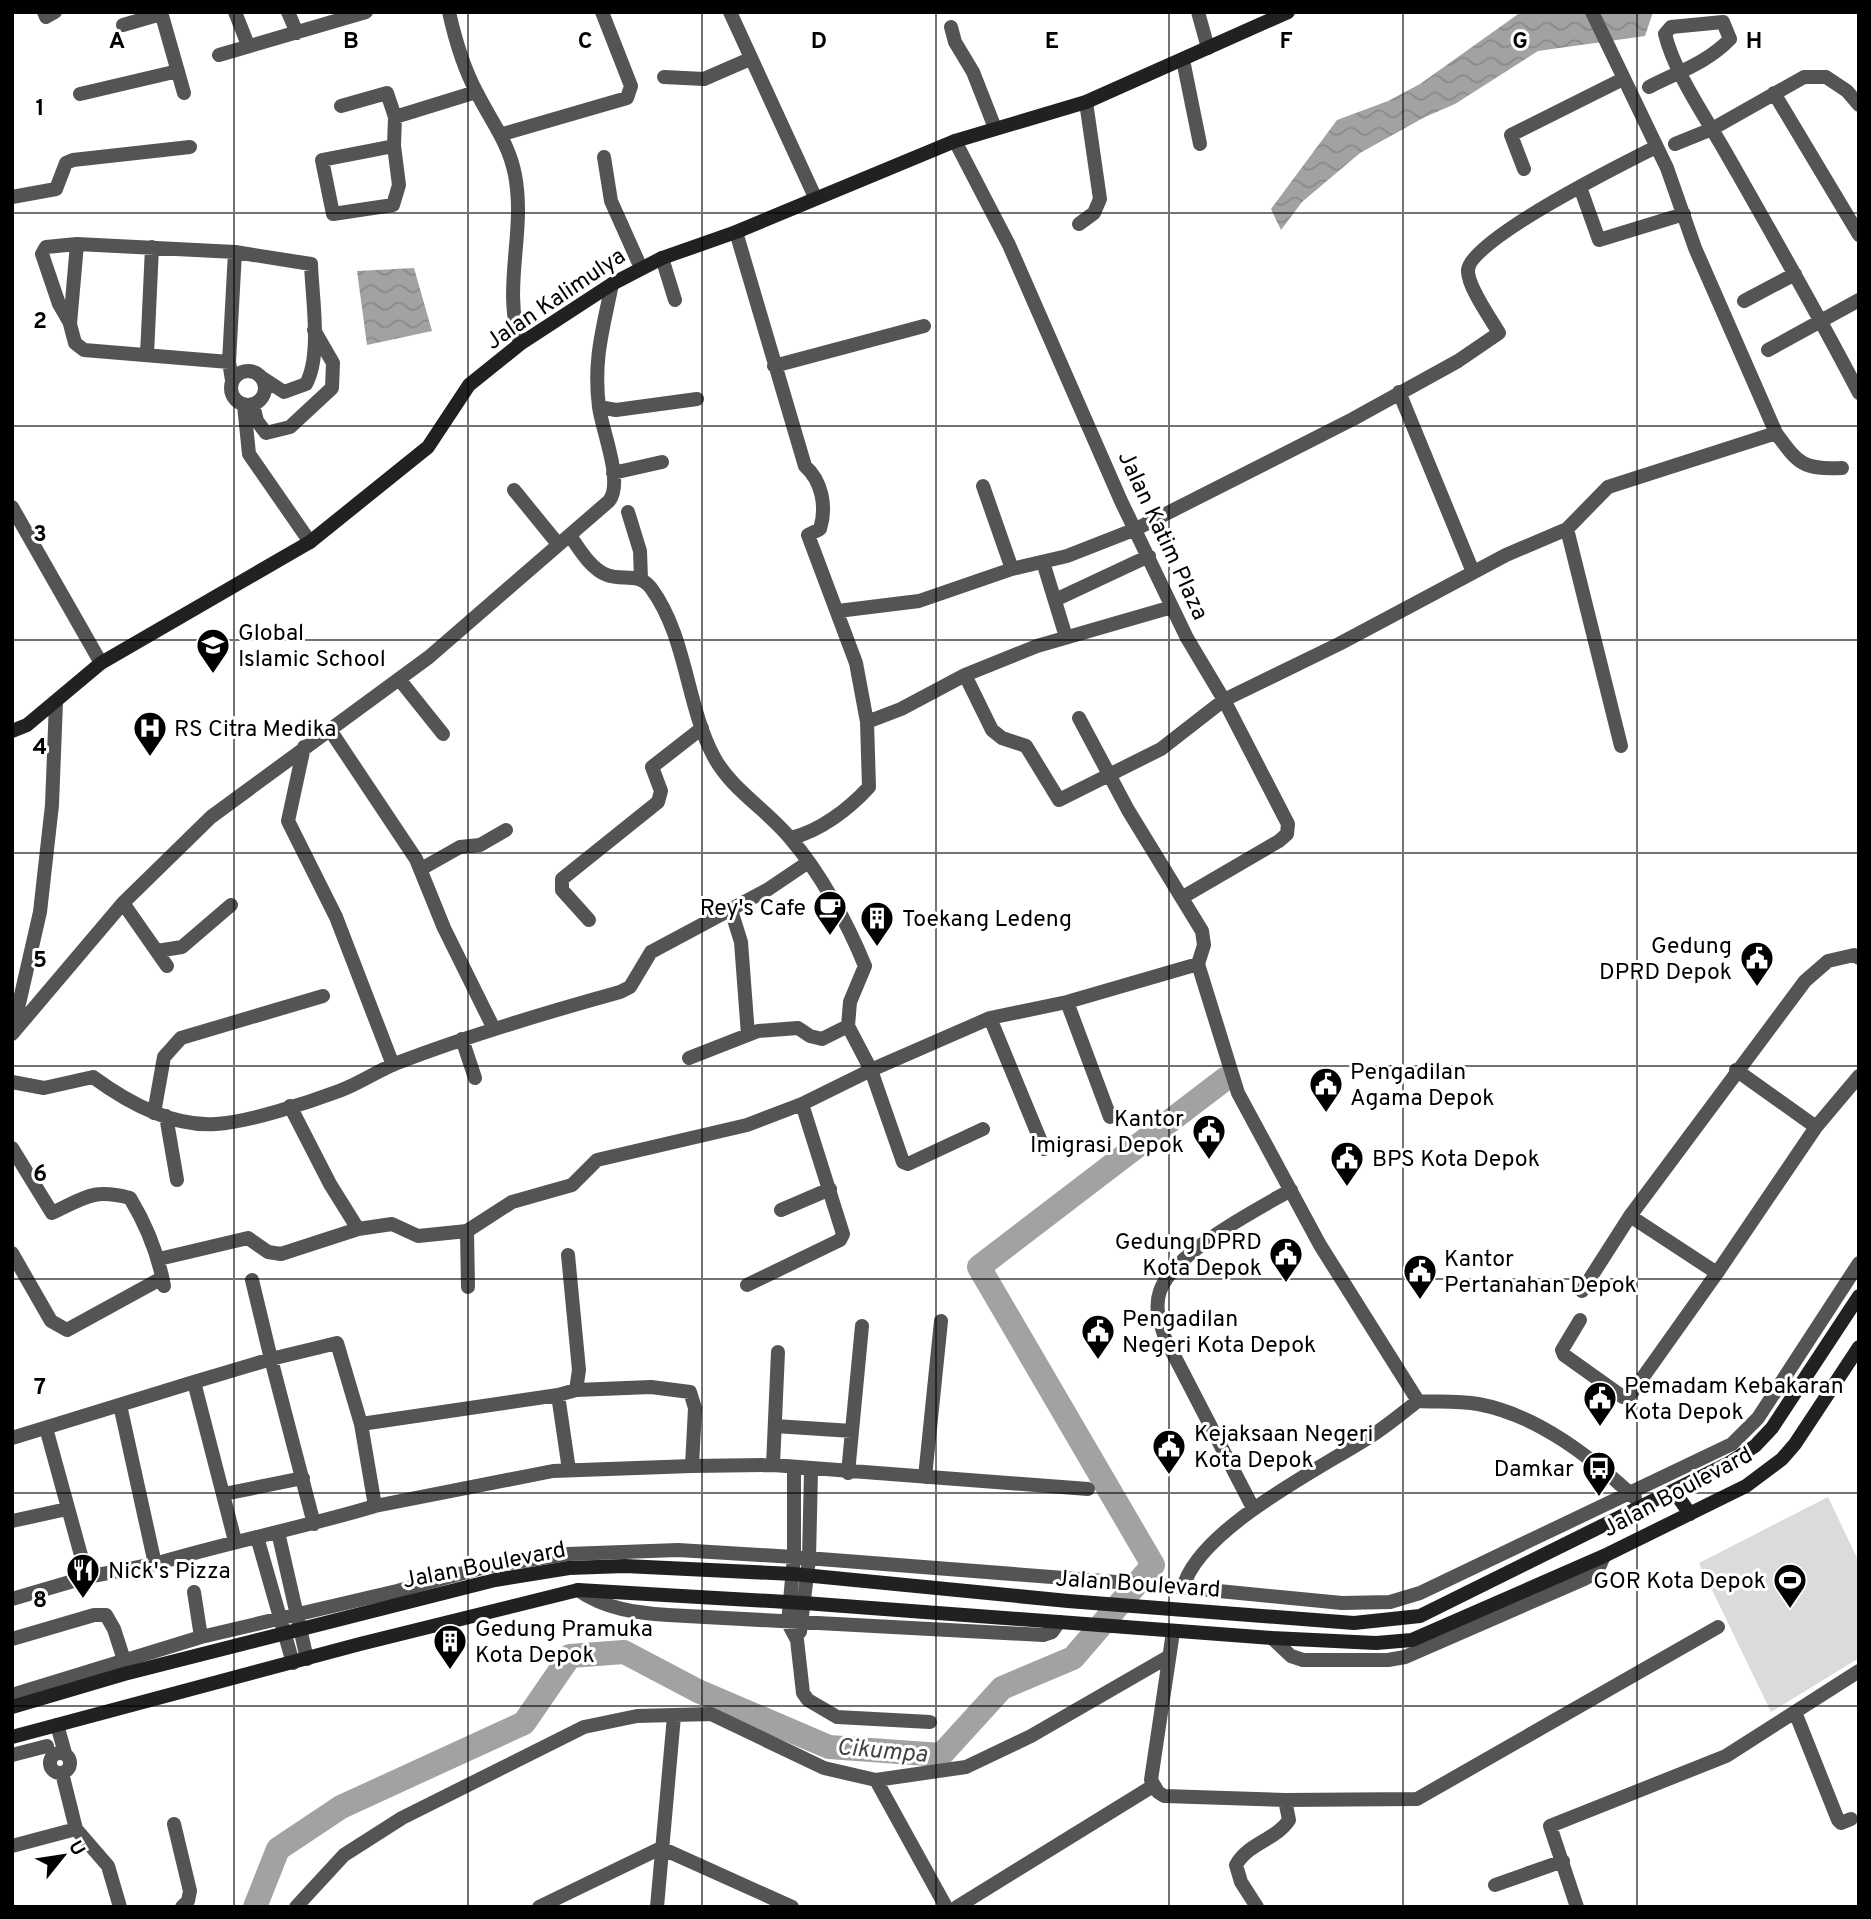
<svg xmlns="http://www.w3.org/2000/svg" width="1871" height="1919" font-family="Overpass,sans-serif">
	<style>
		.green { fill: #dbdbdb }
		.water { fill: url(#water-waves) }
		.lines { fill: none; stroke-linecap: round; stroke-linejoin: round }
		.river { stroke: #a2a2a2; stroke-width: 24 }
		.street { stroke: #545454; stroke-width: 14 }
		.secondary { stroke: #212121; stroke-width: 14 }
		.grid { fill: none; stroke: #000; stroke-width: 2; stroke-opacity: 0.55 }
		.labels { text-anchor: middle; stroke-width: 6; stroke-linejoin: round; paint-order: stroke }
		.street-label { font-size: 23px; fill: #000; stroke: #fff }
		.poi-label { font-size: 23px; fill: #000; stroke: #fff; text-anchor: start }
		.water-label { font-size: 24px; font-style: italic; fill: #434343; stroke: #fff }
		.grid-label { font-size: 23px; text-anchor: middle; font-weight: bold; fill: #000; stroke: #fff; stroke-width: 6; stroke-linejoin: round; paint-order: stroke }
	</style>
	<defs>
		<pattern id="water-waves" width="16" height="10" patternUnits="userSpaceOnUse" patternTransform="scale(1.75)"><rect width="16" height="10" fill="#a2a2a2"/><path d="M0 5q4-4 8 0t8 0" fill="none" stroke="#8a8a8a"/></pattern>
	</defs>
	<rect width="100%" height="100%" fill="#fff"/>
	<!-- green -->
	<path class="green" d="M1828 1497 1859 1562V1658L1771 1712 1699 1563Z"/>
	<!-- water -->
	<path class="water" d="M1521 12H1653L1645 36 1538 51 1455 104 1425 117 1360 153 1302 202 1281 230 1271 209 1337 120 1388 101 1420 84Z
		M414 268 432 331 367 345 357 271Z"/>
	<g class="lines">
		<!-- river -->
		<path class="river" d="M255 1907 278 1849 341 1807 524 1723 570 1656 624 1652 698 1691 829 1747 941 1755 1002 1688 1073 1658 1153 1565 979 1267 1225 1079"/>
		<!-- street -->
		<path class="street" d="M44 12 46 17 55 12
			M161 12 184 93
			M235 12 248 45
			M288 12 297 33
			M449 12C455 39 464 69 477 93 491 121 509 143 515 175 526 234 502 284 520 344
			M730 12 815 197
			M1198 12 1208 48
			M1592 12 1667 168 1695 248 1776 433C1798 463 1802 470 1842 468
			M123 25 161 14
			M951 27 955 42 973 72 995 128
			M219 55 366 12
			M1183 60 1200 144
			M664 77 704 79 750 59
			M1649 87C1678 72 1707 63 1730 39L1723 22 1671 27 1665 34C1674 72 1706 118 1726 153 1771 232 1817 312 1859 393
			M1774 93 1859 235
			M80 94 178 71
			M341 106 387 93 395 117 476 92
			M503 134 627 98 631 86 602 12
			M955 141 1009 245 1121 501 1187 638 1224 700 1288 824 1287 834 1279 841 1183 897
			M1675 144 1712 129 1804 77H1826L1847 91 1859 105
			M394 146 399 185 393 205 333 214 322 160 394 146 395 117
			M604 157 611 201 641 268
			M1524 169 1511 135 1623 79
			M1580 187 1599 240 1684 214
			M12 197 56 189 66 163 73 160 190 147
			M1079 224 1094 213 1100 199 1086 102
			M736 232 805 466C822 481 827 507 820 529L808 535 856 663 867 722 901 709 965 675 992 730 1002 738 1026 746 1059 800 1161 749 1224 700 1339 644 1506 555 1567 529 1608 487 1776 433
			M662 258 675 300
			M1744 301 1795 274
			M70 323 59 304 42 254 46 247 77 244
			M1768 350 1859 300
			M147 355 152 247
			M229 362 84 350 75 343 70 324 77 244 235 252 311 264C312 297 322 355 306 384L284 392 261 377
			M774 366 924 326
			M231 388a17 17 0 1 1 34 0a17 17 0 1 1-34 0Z
			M232 380 229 362 235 252
			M1399 392 1473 572
			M244 405 249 454 310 542
			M253 405 257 421 266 433 290 427 332 388 333 363 314 330
			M599 407 616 410 697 399
			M613 473 662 462
			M983 486 1012 569
			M514 490 558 544
			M12 507 101 663
			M628 512 640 551 641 579
			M1567 529 1621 746
			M571 537C580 550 591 569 607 575 622 581 639 572 651 588 687 637 686 705 714 757 731 789 767 810 790 838 820 872 848 924 865 966L850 1002 848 1026 871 1070 903 1162 908 1164 983 1129
			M1043 562 1066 637
			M1055 600 1149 556
			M838 611 919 601 1012 569 1067 556 1136 529 1353 419 1458 361 1499 333C1491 319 1467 286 1468 270 1469 240 1626 162 1656 147
			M965 675 1037 646 1172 607
			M399 679 443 734
			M1079 718 1128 810 1202 931 1204 945 1198 964 1238 1093 1320 1245 1418 1401C1437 1402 1459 1401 1478 1404 1538 1415 1592 1458 1635 1498
			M330 730 416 859 444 928 493 1027
			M304 747 288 821 336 917 393 1065
			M791 838C820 831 849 809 869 787L867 722
			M421 869 460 847 480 845 506 830
			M123 903 167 966
			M731 910 741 942 748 1035
			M589 920 562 890V879L658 802 661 791 652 767 702 728
			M157 951 182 947 231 905
			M1067 1002 1110 1117
			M990 1018 1044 1149
			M13 1030 40 912 52 805 56 702
			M12 1034 123 903 211 817 429 657 609 501C624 482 602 431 599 407 593 360 603 329 612 284
			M462 1039 475 1078
			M689 1058 758 1031 798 1028 810 1036 822 1039 848 1026
			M1736 1070 1816 1127 1859 1076
			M12 1082 44 1088 93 1077C127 1102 172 1127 216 1124 249 1122 307 1103 339 1091 359 1084 377 1071 397 1063 470 1035 544 1013 620 992L630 987 651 952 767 890 807 863
			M290 1106 330 1184 358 1229
			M154 1113 164 1057 181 1038 323 996
			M166 1116 177 1180
			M12 1148 52 1213C85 1198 92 1188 130 1198 147 1226 158 1253 164 1286
			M781 1210 830 1189
			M467 1231 468 1287
			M12 1253 51 1321 67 1330 162 1278
			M568 1255 579 1370 576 1390 651 1387 690 1392 695 1408 692 1466 773 1465 1088 1489
			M159 1259 248 1238 268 1252 281 1254 358 1229 392 1224 418 1236 467 1231 512 1202 572 1185 597 1160 747 1125 802 1104 871 1070 990 1018 1067 1002 1198 964
			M1717 1273 1816 1127
			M747 1285 840 1240 843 1234 802 1104
			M1582 1291 1630 1216 1805 981 1828 961 1854 955 1859 958
			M1580 1320 1562 1350 1564 1355 1623 1397 1631 1394 1717 1273 1630 1216
			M194 1382 271 1359 252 1280
			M576 1390 558 1395 361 1424 375 1506 553 1471 692 1466
			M558 1395 569 1470
			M775 1426 852 1431
			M46 1428 87 1577
			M12 1438 194 1382 235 1541
			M773 1465 778 1352
			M794 1468V1557L788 1623 797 1640 803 1693 808 1700 837 1717 930 1722
			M848 1473 862 1326
			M925 1477 941 1321
			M224 1494 303 1478
			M1253 1508 1165 1338C1160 1322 1154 1308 1160 1291 1174 1252 1256 1210 1291 1190
			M12 1521 67 1509
			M314 1524 271 1359 337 1343 361 1424
			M278 1532 307 1659
			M257 1537 293 1663
			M155 1564C228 1542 302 1528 375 1506
			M1183 1588C1198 1529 1321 1468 1371 1436 1387 1426 1402 1413 1418 1401
			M578 1590C605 1609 637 1613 668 1615L1043 1635 1052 1632 1059 1622
			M194 1592 201 1637
			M12 1599 87 1577 155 1564 120 1405
			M800 1632 809 1559 811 1470
			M1173 1632 1151 1780 1158 1792 1164 1796 1285 1800 1289 1820C1276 1840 1248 1843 1236 1865L1241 1882 1257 1907
			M1272 1638 1291 1656 1303 1660H1388L1405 1657 1584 1579 1597 1572 1604 1556
			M12 1639 94 1615H106L114 1629 124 1660
			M12 1695 201 1637 397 1591 489 1566 568 1554 678 1550 794 1557 1168 1586 1342 1603 1390 1602 1420 1593 1732 1444 1758 1418 1859 1263
			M1795 1712 1838 1820 1841 1823 1851 1819
			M57 1725 65 1753
			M50 1763a10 10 0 1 1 20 0a10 10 0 1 1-20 0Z
			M12 1755 47 1746
			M62 1773 76 1829 108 1866 120 1907
			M876 1780 946 1907
			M1285 1800 1417 1799 1718 1627
			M174 1824 190 1891 188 1901 182 1907
			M12 1846 76 1829
			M1495 1885 1563 1861
			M296 1907 344 1855 402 1818 584 1727 637 1716 711 1714 824 1768 876 1780 966 1767 1031 1736 1168 1657
			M539 1907 661 1848 792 1907
			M657 1907 674 1716
			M957 1907 1153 1786
			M1577 1907 1550 1826 1726 1756 1859 1671"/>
		<!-- secondary -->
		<path class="secondary" d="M12 731 27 725 101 663 310 542 428 447 469 385 520 344 612 284 662 258 736 232 955 141 1086 102 1288 12
			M1674 1491 1690 1514
			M12 1707 124 1674 495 1580 569 1568 625 1566 793 1574 1068 1601 1354 1623 1420 1616 1729 1463 1755 1446 1772 1428 1859 1296
			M12 1737 360 1644 578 1590 804 1603 1272 1638 1376 1643 1412 1640 1604 1556 1746 1486 1782 1459 1795 1444 1859 1347"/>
	</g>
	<!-- grid -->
	<path class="grid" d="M234 12V1907M468 12V1907M702 12V1907M936 12V1907M1169 12V1907M1403 12V1907M1637 12V1907M12 213H1859M12 426H1859M12 640H1859M12 853H1859M12 1066H1859M12 1279H1859M12 1493H1859M12 1706H1859"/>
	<!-- icons -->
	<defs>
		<symbol id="school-pin" viewBox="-11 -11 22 30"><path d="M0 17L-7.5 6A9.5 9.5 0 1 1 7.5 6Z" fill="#000" stroke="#fff"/><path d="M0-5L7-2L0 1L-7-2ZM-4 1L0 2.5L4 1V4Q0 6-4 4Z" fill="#fff"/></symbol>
		<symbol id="hospital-pin" viewBox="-11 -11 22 30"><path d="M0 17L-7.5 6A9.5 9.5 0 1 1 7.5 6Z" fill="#000" stroke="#fff"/><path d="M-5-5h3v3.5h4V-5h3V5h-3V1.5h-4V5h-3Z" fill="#fff"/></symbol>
		<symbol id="cafe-pin" viewBox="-11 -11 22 30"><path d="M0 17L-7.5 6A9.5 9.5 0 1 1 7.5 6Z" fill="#000" stroke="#fff"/><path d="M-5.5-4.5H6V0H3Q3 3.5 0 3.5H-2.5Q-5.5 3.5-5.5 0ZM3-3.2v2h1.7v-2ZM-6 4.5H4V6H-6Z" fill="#fff"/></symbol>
		<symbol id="building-pin" viewBox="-11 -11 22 30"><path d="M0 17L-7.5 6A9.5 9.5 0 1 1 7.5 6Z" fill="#000" stroke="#fff"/><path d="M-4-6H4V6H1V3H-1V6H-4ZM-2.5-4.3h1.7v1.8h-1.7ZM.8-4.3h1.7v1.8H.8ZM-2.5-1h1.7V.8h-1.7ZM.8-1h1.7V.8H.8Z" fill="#fff"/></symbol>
		<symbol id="civic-pin" viewBox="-11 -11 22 30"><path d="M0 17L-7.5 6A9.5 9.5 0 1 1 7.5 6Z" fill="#000" stroke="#fff"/><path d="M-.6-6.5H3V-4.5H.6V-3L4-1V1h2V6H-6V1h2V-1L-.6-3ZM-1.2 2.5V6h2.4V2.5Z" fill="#fff"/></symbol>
		<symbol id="bus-pin" viewBox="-11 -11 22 30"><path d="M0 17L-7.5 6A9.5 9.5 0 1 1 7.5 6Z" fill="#000" stroke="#fff"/><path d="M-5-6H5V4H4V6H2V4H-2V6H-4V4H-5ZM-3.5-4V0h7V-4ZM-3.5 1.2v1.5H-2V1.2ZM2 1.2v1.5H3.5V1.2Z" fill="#fff"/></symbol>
		<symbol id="restaurant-pin" viewBox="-11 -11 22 30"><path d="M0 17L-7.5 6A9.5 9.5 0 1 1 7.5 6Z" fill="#000" stroke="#fff"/><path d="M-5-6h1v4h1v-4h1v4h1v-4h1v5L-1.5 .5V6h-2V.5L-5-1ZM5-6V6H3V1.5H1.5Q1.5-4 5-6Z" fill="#fff"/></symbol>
		<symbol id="stadium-pin" viewBox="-11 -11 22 30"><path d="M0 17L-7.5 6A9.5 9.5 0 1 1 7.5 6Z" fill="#000" stroke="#fff"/><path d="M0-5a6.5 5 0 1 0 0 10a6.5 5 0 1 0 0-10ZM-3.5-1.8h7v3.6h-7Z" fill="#fff"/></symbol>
	</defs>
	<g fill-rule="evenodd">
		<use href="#school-pin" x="194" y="626" width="38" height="52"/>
		<use href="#hospital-pin" x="131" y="709" width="38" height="52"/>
		<use href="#cafe-pin" x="811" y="888" width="38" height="52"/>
		<use href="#building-pin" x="858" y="899" width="38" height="52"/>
		<use href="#civic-pin" x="1738" y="939" width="38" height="52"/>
		<use href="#civic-pin" x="1307" y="1065" width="38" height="52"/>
		<use href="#civic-pin" x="1190" y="1112" width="38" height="52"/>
		<use href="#civic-pin" x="1328" y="1139" width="38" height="52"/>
		<use href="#civic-pin" x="1267" y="1235" width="38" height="52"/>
		<use href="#civic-pin" x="1401" y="1252" width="38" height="52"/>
		<use href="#civic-pin" x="1079" y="1312" width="38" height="52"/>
		<use href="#civic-pin" x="1581" y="1379" width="38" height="52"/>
		<use href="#civic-pin" x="1150" y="1427" width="38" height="52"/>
		<use href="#bus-pin" x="1580" y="1449" width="38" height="52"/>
		<use href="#restaurant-pin" x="64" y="1551" width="38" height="52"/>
		<use href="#stadium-pin" x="1771" y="1561" width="38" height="52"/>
		<use href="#building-pin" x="431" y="1622" width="38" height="52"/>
	</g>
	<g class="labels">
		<!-- street labels -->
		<g class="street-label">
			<text transform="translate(555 298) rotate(-34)" y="8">Jalan Kalimulya</text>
			<text transform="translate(1164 535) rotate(65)" y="8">Jalan Katim Plaza</text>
			<text transform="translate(1677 1491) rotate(-28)" y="8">Jalan Boulevard</text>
			<text transform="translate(484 1564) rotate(-11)" y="8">Jalan Boulevard</text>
			<text transform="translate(1138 1583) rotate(4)" y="8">Jalan Boulevard</text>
		</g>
		<!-- poi labels -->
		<g class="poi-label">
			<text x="238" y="640">Global<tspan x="238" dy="26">Islamic School</tspan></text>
			<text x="174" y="736">RS Citra Medika</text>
			<text x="806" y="915" text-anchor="end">Rey's Cafe</text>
			<text x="902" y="926">Toekang Ledeng</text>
			<text x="1732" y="953" text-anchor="end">Gedung<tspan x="1732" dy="26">DPRD Depok</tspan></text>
			<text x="1350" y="1079">Pengadilan<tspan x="1350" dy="26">Agama Depok</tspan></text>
			<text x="1184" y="1126" text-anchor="end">Kantor<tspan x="1184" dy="26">Imigrasi Depok</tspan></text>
			<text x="1372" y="1166">BPS Kota Depok</text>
			<text x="1262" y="1249" text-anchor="end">Gedung DPRD<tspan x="1262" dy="26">Kota Depok</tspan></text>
			<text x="1444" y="1266">Kantor<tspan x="1444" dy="26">Pertanahan Depok</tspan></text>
			<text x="1122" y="1326">Pengadilan<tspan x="1122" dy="26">Negeri Kota Depok</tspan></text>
			<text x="1624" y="1393">Pemadam Kebakaran<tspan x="1624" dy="26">Kota Depok</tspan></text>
			<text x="1194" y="1441">Kejaksaan Negeri<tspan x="1194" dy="26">Kota Depok</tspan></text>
			<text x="1574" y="1476" text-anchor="end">Damkar</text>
			<text x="108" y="1578">Nick's Pizza</text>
			<text x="1766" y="1588" text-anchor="end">GOR Kota Depok</text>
			<text x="475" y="1636">Gedung Pramuka<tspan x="475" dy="26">Kota Depok</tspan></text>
		</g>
		<!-- water labels -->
		<g class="water-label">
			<text transform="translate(882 1750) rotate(5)" y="8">Cikumpa</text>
		</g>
	</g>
	<g class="grid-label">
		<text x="117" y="48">A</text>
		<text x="351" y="48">B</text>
		<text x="585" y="48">C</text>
		<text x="819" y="48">D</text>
		<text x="1052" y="48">E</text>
		<text x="1286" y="48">F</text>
		<text x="1520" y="48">G</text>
		<text x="1754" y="48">H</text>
		<text x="40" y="115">1</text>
		<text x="40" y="328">2</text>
		<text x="40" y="541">3</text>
		<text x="40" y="754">4</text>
		<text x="40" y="967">5</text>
		<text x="40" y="1181">6</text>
		<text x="40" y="1394">7</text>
		<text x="40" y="1607">8</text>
	</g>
	<!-- border -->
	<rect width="1871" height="1919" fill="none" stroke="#000000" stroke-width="28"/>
	<!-- north arrow -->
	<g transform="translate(63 1856) rotate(60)" stroke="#ffffff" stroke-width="5" paint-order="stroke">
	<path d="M0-5L12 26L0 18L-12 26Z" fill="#000000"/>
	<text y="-10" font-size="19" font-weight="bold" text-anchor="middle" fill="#000000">U</text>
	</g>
</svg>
